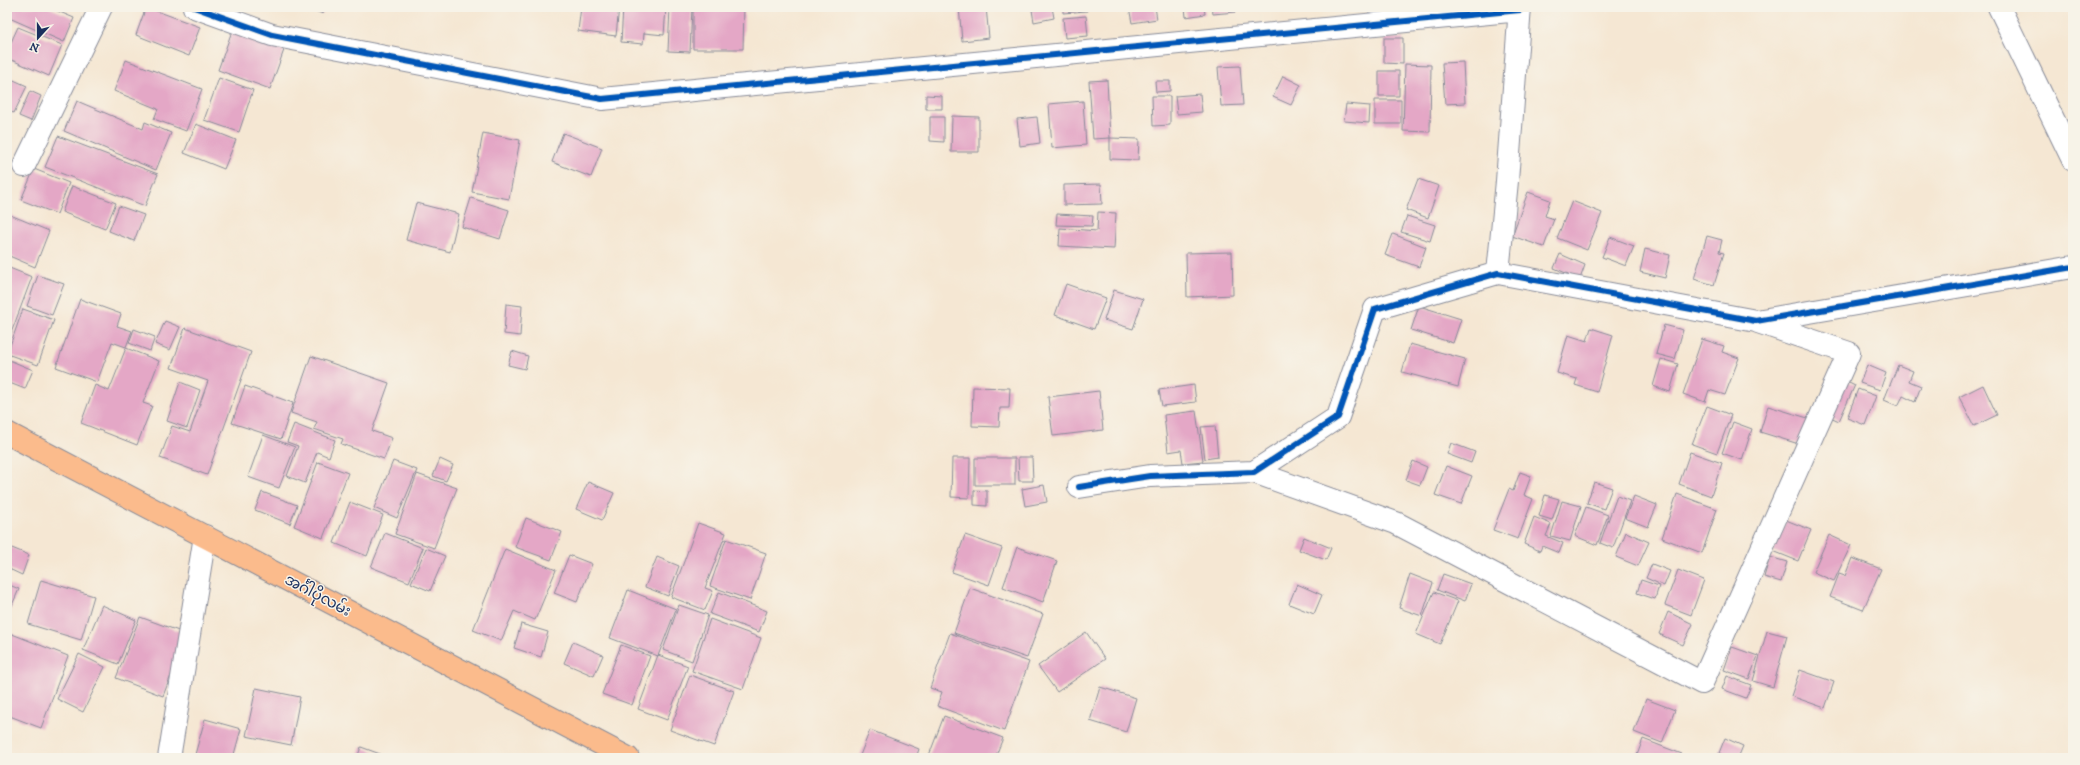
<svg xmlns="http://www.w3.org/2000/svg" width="2080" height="765" font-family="'IM FELL DW Pica','Noto Sans Myanmar',serif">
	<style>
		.building { fill: #e4a7c6 }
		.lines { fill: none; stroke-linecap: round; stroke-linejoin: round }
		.street-casing { stroke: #888b98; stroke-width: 24 }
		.primary-casing { stroke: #888b98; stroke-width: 24 }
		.street { stroke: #fff; stroke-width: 22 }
		.primary { stroke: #fbbb8c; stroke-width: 22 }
		.rail-casing { stroke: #1b2f5e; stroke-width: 4.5 }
		.rail { stroke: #f7f3e8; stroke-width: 3; stroke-dasharray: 9; stroke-linecap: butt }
		.cycleway-casing { stroke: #f7f3e8; stroke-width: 8 }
		.cycleway { stroke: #0057b8; stroke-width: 6 }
		.labels { text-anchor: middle; stroke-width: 3; stroke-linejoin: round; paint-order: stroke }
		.street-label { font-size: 15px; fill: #1b2f5e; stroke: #f7f3e8 }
	</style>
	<rect width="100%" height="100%" fill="#f7f3e8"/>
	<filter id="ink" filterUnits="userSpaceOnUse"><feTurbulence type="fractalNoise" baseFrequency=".025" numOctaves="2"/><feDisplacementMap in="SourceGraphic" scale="8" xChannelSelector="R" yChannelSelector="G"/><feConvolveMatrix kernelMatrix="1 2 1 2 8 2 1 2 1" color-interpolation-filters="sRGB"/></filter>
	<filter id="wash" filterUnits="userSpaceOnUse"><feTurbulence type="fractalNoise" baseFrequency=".012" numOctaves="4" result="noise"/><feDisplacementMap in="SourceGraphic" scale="16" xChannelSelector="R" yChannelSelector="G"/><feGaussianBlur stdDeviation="0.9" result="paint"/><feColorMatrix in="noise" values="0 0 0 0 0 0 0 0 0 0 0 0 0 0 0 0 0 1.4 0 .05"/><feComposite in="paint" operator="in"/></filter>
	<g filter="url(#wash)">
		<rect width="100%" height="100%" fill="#f5e7d3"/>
		<g id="blocks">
			<!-- building -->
			<path class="building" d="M9 7H48L74 18 64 42 7 17Z
				M146 7 200 27 189 56 136 35Z
				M305 7H326L323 14Z
				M581 7H619L616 36 578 31Z
				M623 7H666L664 35 644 33 643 44 621 42Z
				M670 7H692L690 52 668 51Z
				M693 7H744L743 49H693Z
				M959 7H986L989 38 962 41Z
				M1052 7 1054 18 1034 22 1032 10Z
				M1063 7H1087V11L1063 13Z
				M1129 7H1155L1157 19 1132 23Z
				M1185 7H1204L1205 14 1186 17Z
				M1212 7H1236V12L1213 14Z
				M1086 16 1088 36 1065 38 1063 18Z
				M18 27 62 45 49 76 7 58V51Z
				M232 31 284 50 270 89 218 70Z
				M1384 38H1403V64L1384 63Z
				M126 60 202 89 186 131 154 119 158 109 114 91Z
				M1463 62 1465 103 1445 104 1442 63Z
				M1405 64 1431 65 1430 132 1403 131Z
				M1240 66 1243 105 1221 106 1218 67Z
				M1379 71H1399V96H1379Z
				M1283 76 1301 85 1291 105 1273 97Z
				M7 77 27 86 14 113 7 110Z
				M219 78 253 90 239 132 204 120Z
				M1107 80 1110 138 1093 139 1089 81Z
				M1155 81H1170V91L1156 92Z
				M30 91 41 96 31 121 19 116Z
				M1200 94 1202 112 1177 114 1175 96Z
				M926 95 942 96V109H926Z
				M1152 96H1170V125L1153 126Z
				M1375 100H1401V124H1375Z
				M77 101 143 129 145 122 171 133 156 170 64 131Z
				M1083 101 1086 145 1052 148 1049 104Z
				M1346 104 1370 106 1369 123 1344 121Z
				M952 116 979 117V152H951Z
				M930 117H944V142L930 141Z
				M1037 117 1040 143 1020 146 1017 119Z
				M196 124 236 140 224 169 184 153Z
				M483 133 520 140 509 199 472 192Z
				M563 133 602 148 591 177 552 162Z
				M58 136 158 174 145 206 45 167Z
				M1110 138 1139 139 1138 160 1110 159Z
				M34 169 69 183 57 214 21 200Z
				M1418 179 1439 186 1428 218 1406 210Z
				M1101 184 1102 204 1064 205V185Z
				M72 186 116 203 105 229 62 212Z
				M1528 192 1550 200 1545 216 1554 219 1544 247 1512 236Z
				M471 198 509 210 500 239 462 227Z
				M1572 201 1602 213 1587 250 1557 238Z
				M416 203 459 214 450 252 406 240Z
				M119 206 144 215 134 241 109 231Z
				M1098 212 1116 213 1114 249 1059 246 1060 228 1097 231Z
				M8 214 49 231 35 267 7 255Z
				M1057 214 1093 216 1092 226 1056 225Z
				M1407 216 1435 225 1430 241 1401 232Z
				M1393 234 1426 247 1419 267 1385 255Z
				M1707 236 1722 240 1719 252 1724 253 1714 285 1694 279Z
				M1610 237 1634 246 1626 266 1602 257Z
				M1645 249 1670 255 1665 278 1640 272Z
				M1232 252 1233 295 1187 297 1186 253Z
				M1560 254 1585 265 1580 279 1554 268Z
				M7 267 32 277 7 344Z
				M38 275 64 284 52 315 27 306Z
				M1066 284 1106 298 1094 329 1055 315Z
				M1114 290 1143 299 1133 329 1104 320Z
				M80 299 121 314 117 326 132 331 126 347 112 342 97 382 56 367Z
				M506 304 522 306 520 336 504 334Z
				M1419 306 1461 319 1453 343 1411 330Z
				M23 309 54 320 38 365 7 354Z
				M165 321 180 327 170 350 155 344Z
				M1664 325 1683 330 1675 359 1656 354Z
				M185 328 251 352 207 475 160 458 172 426 190 432 208 381 171 368Z
				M1591 328 1613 335 1597 392 1575 385 1577 379 1557 373 1568 335 1587 341Z
				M134 329 155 337 150 351 129 343Z
				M1702 339 1724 346 1722 352 1739 358 1725 395 1709 390 1705 402 1683 394Z
				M1410 344 1465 359 1458 387 1402 372Z
				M126 348 159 361 143 403 152 406 137 445 81 423 95 385 109 391Z
				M512 351 528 356 525 369 508 365Z
				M311 356 389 383 372 431 392 438 384 459 341 444 343 439 314 429 317 422 291 413Z
				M7 359 33 370 25 389 7 382Z
				M1661 359 1678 364 1670 392 1653 386Z
				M1867 365 1886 373 1880 390 1860 383Z
				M1898 365 1913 371 1909 381 1921 386 1915 402 1903 396 1898 406 1884 400Z
				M1841 378 1855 385 1839 421 1826 415Z
				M180 382 200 390 187 428 167 421Z
				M1194 385 1196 402 1162 406 1159 390Z
				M1983 385 1997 415 1974 426 1959 397Z
				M245 386 293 403 281 439 232 423Z
				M973 387 1010 388 1009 408H1000L999 427 972 426Z
				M1858 389 1876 396 1865 425 1847 418Z
				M1099 391 1103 430 1053 436 1048 397Z
				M1707 406 1731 415 1717 453 1692 444Z
				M1768 406 1811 419 1802 445 1760 432Z
				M1196 411 1203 461 1183 463 1181 450 1168 452 1164 415Z
				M1733 422 1752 429 1742 460 1722 453Z
				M294 424 335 440 329 457 317 452 305 483 287 476 298 446 287 442Z
				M1215 426 1218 457 1205 459 1201 427Z
				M263 435 295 447 279 488 248 477Z
				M1451 443 1475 452 1471 463 1447 454Z
				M1690 452 1722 463 1711 496 1679 484Z
				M1018 457H1032L1033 481H1019Z
				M952 458H970L969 498 951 497Z
				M975 458H1015V485H975Z
				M440 459 453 465 446 481 433 476Z
				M393 461 417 470 397 518 374 508Z
				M1413 461 1427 467 1420 485 1406 480Z
				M318 462 348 473 323 538 294 526Z
				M1446 466 1472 476 1461 504 1435 495Z
				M1520 472 1531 476 1524 495 1533 499 1518 539 1493 530 1509 489 1513 491Z
				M417 474 457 488 434 548 395 534Z
				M588 482 614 493 602 520 576 509Z
				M1594 482 1612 488 1604 509 1587 503Z
				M1044 485 1047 502 1025 506 1022 489Z
				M974 490 987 491V506L974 505Z
				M262 492 297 505 290 524 255 510Z
				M1677 494 1717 509 1702 553 1662 538Z
				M1545 495 1559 499 1552 520 1539 516Z
				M1617 496 1630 501 1613 548 1600 543Z
				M1634 496 1657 505 1648 527 1625 518Z
				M1562 501 1581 506 1570 541 1551 536Z
				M350 502 383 515 367 556 334 543Z
				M1586 507 1608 515 1597 545 1575 536Z
				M1534 517 1551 524 1546 536 1563 543 1559 553 1542 546 1540 551 1524 544Z
				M526 518 562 532 551 560 515 547Z
				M1786 520 1811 530 1798 561 1773 551Z
				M698 523 726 533 705 588 713 591 705 610 671 597Z
				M1626 532 1649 542 1638 566 1616 557Z
				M385 533 423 548 409 582 371 567Z
				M965 535 1002 548 989 585 952 572Z
				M1829 535 1851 545 1834 581 1813 572Z
				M1304 537 1331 548 1326 560 1299 550Z
				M726 539 766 553 750 600 710 586Z
				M7 546 29 555 22 575 7 568Z
				M1017 547 1057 561 1043 602 1003 587Z
				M426 548 445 556 430 591 411 583Z
				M505 549 556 570 535 620 514 611 501 641 473 630Z
				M569 555 592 564 577 602 554 593Z
				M657 557 679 566 668 596 645 587Z
				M1770 557 1787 562 1781 582 1764 577Z
				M1852 558 1881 569 1863 610 1830 597 1839 574 1845 576Z
				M1652 564 1670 571 1664 586 1646 578Z
				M1678 570 1704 580 1691 615 1665 605Z
				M1410 574 1433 583 1422 616 1399 608Z
				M1443 574 1471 584 1465 601 1437 590Z
				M41 580 94 596 81 640 28 624Z
				M1641 580 1659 586 1655 599 1637 593Z
				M7 584 19 589 7 617Z
				M1297 584 1322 595 1314 614 1289 604Z
				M970 588 1043 614 1027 658 954 633Z
				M628 590 676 609 658 656 610 638Z
				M719 592 767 611 759 632 710 614Z
				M1434 592 1458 601 1440 644 1416 634Z
				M102 605 136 620 118 664 83 650Z
				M679 605 708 615 692 661 663 650Z
				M1668 612 1693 624 1683 645 1659 634Z
				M140 617 187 634 163 696 116 678Z
				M710 619 761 638 743 689 692 671Z
				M521 624 548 632 541 657 514 648Z
				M1767 631 1787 636 1773 687 1753 681Z
				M7 632 68 656 41 728 7 715Z
				M1086 632 1105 659 1057 692 1038 666Z
				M950 633 1029 662 1004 731 937 706 942 692 930 688Z
				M573 642 603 655 594 676 564 663Z
				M621 645 650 656 632 705 602 694Z
				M1732 647 1758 656 1749 679 1724 670Z
				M79 654 105 667 83 712 57 699Z
				M658 655 688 666 667 720 638 709Z
				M1800 670 1834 682 1825 708 1791 696Z
				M690 675 734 691 714 746 670 730Z
				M1727 676 1751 685 1746 698 1722 689Z
				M1100 687 1136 698 1126 732 1090 721Z
				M256 688 300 697 291 745 246 736Z
				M1646 699 1675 710 1662 743 1634 732Z
				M944 716 1003 738 995 758H928Z
				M205 719 241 729 233 758H194Z
				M870 730 919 749 916 758H859Z
				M1725 738 1743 746 1738 758H1729L1719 753Z
				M1643 739 1682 754 1681 758H1636Z
				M361 747 391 758H357Z"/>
		</g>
	</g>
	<g filter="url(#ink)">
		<use href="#blocks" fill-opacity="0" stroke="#888b98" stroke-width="1"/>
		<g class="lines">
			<defs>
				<path id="street" d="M194 7 272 35 602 99 1520 10
					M1999 7 2073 160
					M24 166 101 7
					M1498 273 1507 181 1520 7
					M1254 472 1396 523 1702 683 1849 353 1758 322
					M1079 487 1150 476 1254 472 1338 417 1375 309 1498 273 1756 321 2073 267
					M169 758 205 536"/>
				<path id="primary" d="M7 433 628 758"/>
			</defs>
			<!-- street casing -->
			<use href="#street" class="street-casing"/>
			<!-- primary casing -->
			<use href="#primary" class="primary-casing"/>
			<!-- street -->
			<use href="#street" class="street"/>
			<!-- primary -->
			<use href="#primary" class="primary"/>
			<defs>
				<path id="rail" d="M2073 7V8"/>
			</defs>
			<!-- rail casing -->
			<use href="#rail" class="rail-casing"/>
			<!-- rail -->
			<use href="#rail" class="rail"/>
			<defs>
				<path id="cycleway" d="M194 7 272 35 602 99 1520 10
					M1079 487 1150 476 1254 472 1338 417 1375 309 1498 273 1756 321 2073 267"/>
			</defs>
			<!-- cycleway casing -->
			<use href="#cycleway" class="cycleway-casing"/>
			<!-- cycleway -->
			<use href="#cycleway" class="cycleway"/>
		</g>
	</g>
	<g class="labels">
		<!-- street labels -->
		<g class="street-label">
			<text transform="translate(318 595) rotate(28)" y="5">အင်္ဂါပိုလမ်း</text>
		</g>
	</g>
	<!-- margin -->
	<rect width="2080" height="765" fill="none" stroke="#f7f3e8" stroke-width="24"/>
	<!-- north arrow -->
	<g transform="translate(38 38) rotate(201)" stroke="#f7f3e8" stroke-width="3" paint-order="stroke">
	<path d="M0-3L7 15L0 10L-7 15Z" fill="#1b2f5e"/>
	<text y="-6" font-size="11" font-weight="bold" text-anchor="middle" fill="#1b2f5e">N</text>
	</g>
</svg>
